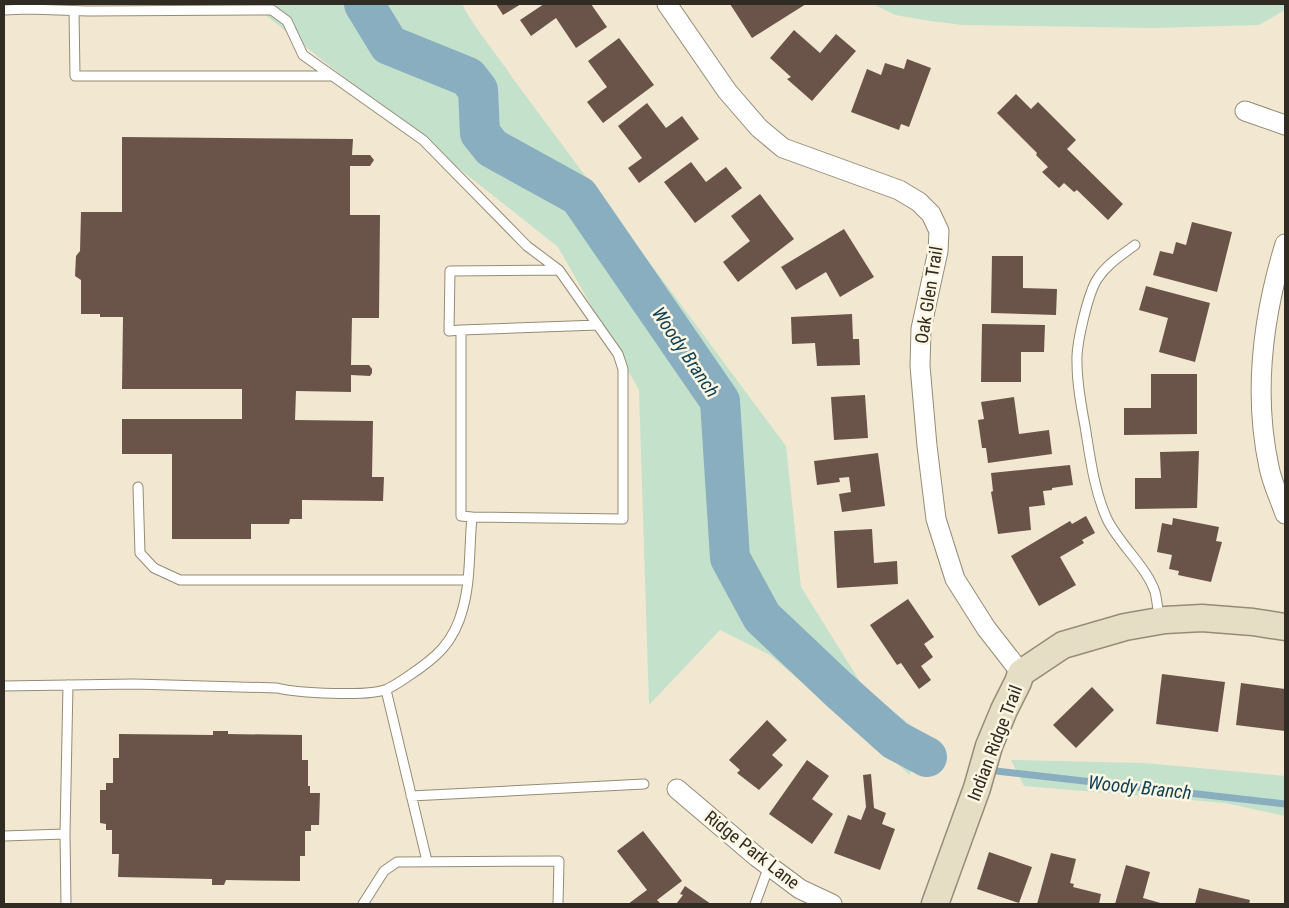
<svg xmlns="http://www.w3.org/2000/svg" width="1289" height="908" font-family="'Roboto Condensed',sans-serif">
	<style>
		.green { fill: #c4e1cc }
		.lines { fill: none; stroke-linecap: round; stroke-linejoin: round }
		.stream { stroke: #89aebf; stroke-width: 7 }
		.river { stroke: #89aebf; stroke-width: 40 }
		.building { fill: #6a544a }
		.lane-casing { stroke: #958c77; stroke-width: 11 }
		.street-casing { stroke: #958c77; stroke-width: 21 }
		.secondary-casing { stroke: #958c77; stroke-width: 29 }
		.lane { stroke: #fff; stroke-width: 9 }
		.street { stroke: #fff; stroke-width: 19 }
		.secondary { stroke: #e5dec4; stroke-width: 26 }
		.labels { text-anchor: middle; stroke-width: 5; stroke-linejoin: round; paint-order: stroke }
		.street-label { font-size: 18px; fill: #302c23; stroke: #fdf6e3 }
		.water-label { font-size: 19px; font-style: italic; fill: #0e4155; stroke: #fdf6e3 }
	</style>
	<rect width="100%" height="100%" fill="#f2e8d1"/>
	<!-- green -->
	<path class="green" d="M261 4H462C476 31 497 54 514 80L786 446 801 587 864 688 923 735 910 775 770 655 720 630 649 705 639 390 558 247 263 13Z
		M873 4H1285V10L1259 25 1152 28 963 25 930 21 895 15Z
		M1011 760 1144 763 1285 776V816L1225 803 1024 786Z"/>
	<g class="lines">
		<!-- stream -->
		<path class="stream" d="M996 771 1285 804"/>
		<!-- river -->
		<path class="river" d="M364 4 389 45 468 77 478 90 480 133 492 148 579 196 720 401 730 558 762 617 838 689 895 740 927 757"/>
	</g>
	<!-- building -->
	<path class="building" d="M496 4H521L503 15Z
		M544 4H591L607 27 576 48 556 18 531 36 520 20Z
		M730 4H806L752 38Z
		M794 30 820 53 836 34 856 51 812 101 787 79 791 77 770 58Z
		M619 38 654 85 603 123 587 102 607 87 588 61Z
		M907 59 931 68 909 127 901 124 899 130 851 112 867 69 881 75 885 63 904 69Z
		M1016 94 1031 109 1038 102 1076 140 1067 149 1123 204 1108 220 1077 190 1074 192 1064 183 1059 188 1042 172 1048 167 1036 155 1037 153 997 113Z
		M647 103 666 128 682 116 699 139 639 183 628 168 642 158 618 126Z
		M122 137 353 139 352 155H370L374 160 370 166H350V215H380L379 318H352L351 365H369L372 369V373L370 376 351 375V392L296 391 295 420 373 421 372 477H384L383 501 302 500V519H290L289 524H251V539H172V454H122V419H242V389H122L123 317H100V314H81V280L75 276 76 256 80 251 81 212H122Z
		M691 162 706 182 726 167 742 188 695 223 664 182Z
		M760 194 794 239 738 282 723 262 750 241 731 216Z
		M1192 222 1232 232 1217 292 1153 275 1160 251 1173 254 1176 242 1186 245Z
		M844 229 874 277 840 297 826 272 796 290 781 267Z
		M992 256H1023V288L1057 289 1056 315 991 313Z
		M1146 286 1210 303 1195 362 1159 352 1168 318 1139 310Z
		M852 314 853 339H859L860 365 817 366 815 343 792 344 791 317Z
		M982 324 1045 325 1044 352H1021V382H981Z
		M1151 374H1197V434L1124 435V408H1151Z
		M865 395 868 438 834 440 831 397Z
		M1014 397 1019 434 1049 430 1052 454 988 463 986 448H982L978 420 984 419 981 402Z
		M1199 451 1197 508 1135 509V478H1161L1160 452Z
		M878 453 885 506 842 512 839 494 851 492 849 477 839 478 840 482 817 485 814 461Z
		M1070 465 1073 485 1052 488V490L1043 491 1045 505 1029 507 1031 530 998 534 991 492 993 491 991 473Z
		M1086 516 1095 533 1082 540 1084 543 1060 557 1076 585 1039 606 1011 556 1070 521 1072 524Z
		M1173 518 1219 527 1216 541 1222 542 1211 582 1178 575 1179 571 1169 569 1172 555 1157 552 1162 523 1172 525Z
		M872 529 874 563 897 561 898 584 837 588 834 531Z
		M908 599 934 637 924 644 933 657 921 666 931 680 919 689 901 663 897 665 870 625Z
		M1162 674 1225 682 1218 732 1156 724Z
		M1241 683 1285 689V731L1236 725Z
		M1092 687 1114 710 1076 748 1053 725Z
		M767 720 787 740 772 755 783 765 759 790 737 773 740 770 729 760Z
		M213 731H228V734L302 735V760H308V786H310V793H320L319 825H311V831H305V856H300V881L226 880 224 885H212V879L118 877 119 854H112V830H106V824L100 823V790H106V783H113V758H119V734L213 735Z
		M807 760 829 776 812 799 833 814 812 844 769 814Z
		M871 774 874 808 886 813 882 824 895 829 880 870 834 853 848 815 861 820 866 807 863 775Z
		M643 831 682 881 657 900 661 904H628L647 890 617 851Z
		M989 852 1032 867 1019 903 977 889Z
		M1051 853 1076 859 1070 883 1074 884 1073 887 1101 894 1099 904H1037Z
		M1126 865 1150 872 1143 898 1164 904H1115Z
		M685 886 711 904H676L683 895 680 894Z
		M1199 888 1250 900 1249 904H1195Z"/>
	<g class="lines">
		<defs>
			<path id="lane" d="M4 10 28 9 88 11 272 10 287 21 303 55 423 140 527 246 559 270 618 354 623 369V519L472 517C469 546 471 579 463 608 454 643 436 658 407 677 401 681 394 686 387 689 370 697 297 693 277 688L134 684 4 686
				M74 11 75 76H332
				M1135 245C1122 255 1107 264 1098 278 1088 292 1076 345 1077 362 1077 384 1081 405 1085 426 1090 457 1094 490 1107 519 1119 544 1147 567 1155 592 1157 600 1158 609 1159 618
				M461 330 598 325
				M138 487 140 553 154 568 180 580H467
				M472 517 461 516V330L449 331 450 271 559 270
				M386 690 427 861
				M411 796 644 784
				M4 836 65 834
				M66 904 65 834 68 685
				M363 904 384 871 397 862 559 861 558 904
				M755 904 769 866"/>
			<path id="street" d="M667 4 727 91 759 128 783 148 899 190 919 202 931 214 939 231 938 251 921 329 920 366 927 446 936 519 955 579 986 628 1021 673
				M1245 111 1285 125
				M1285 244C1263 316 1253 393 1269 467 1272 483 1280 499 1285 514
				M677 789 757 857 800 889 832 904"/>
			<path id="secondary" d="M935 904 977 788 989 746 1004 710 1018 682 1021 673 1063 645 1125 627 1165 620 1202 618 1253 622 1285 627"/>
		</defs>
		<!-- lane casing -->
		<use href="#lane" class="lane-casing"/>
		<!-- street casing -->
		<use href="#street" class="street-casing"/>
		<!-- secondary casing -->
		<use href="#secondary" class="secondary-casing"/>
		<!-- lane -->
		<use href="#lane" class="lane"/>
		<!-- street -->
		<use href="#street" class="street"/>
		<!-- secondary -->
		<use href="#secondary" class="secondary"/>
	</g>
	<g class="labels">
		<!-- street labels -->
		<g class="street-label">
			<text transform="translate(929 295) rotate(-81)" y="6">Oak Glen Trail</text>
			<text transform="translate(995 743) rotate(-69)" y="6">Indian Ridge Trail</text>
			<text transform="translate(752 850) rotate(38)" y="6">Ridge Park Lane</text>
		</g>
		<!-- water labels -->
		<g class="water-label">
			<text transform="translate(686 352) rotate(56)" y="7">Woody Branch</text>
			<text transform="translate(1140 787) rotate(6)" y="7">Woody Branch</text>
		</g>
	</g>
	<!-- border -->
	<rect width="1289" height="908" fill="none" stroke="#302c23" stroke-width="10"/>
</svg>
